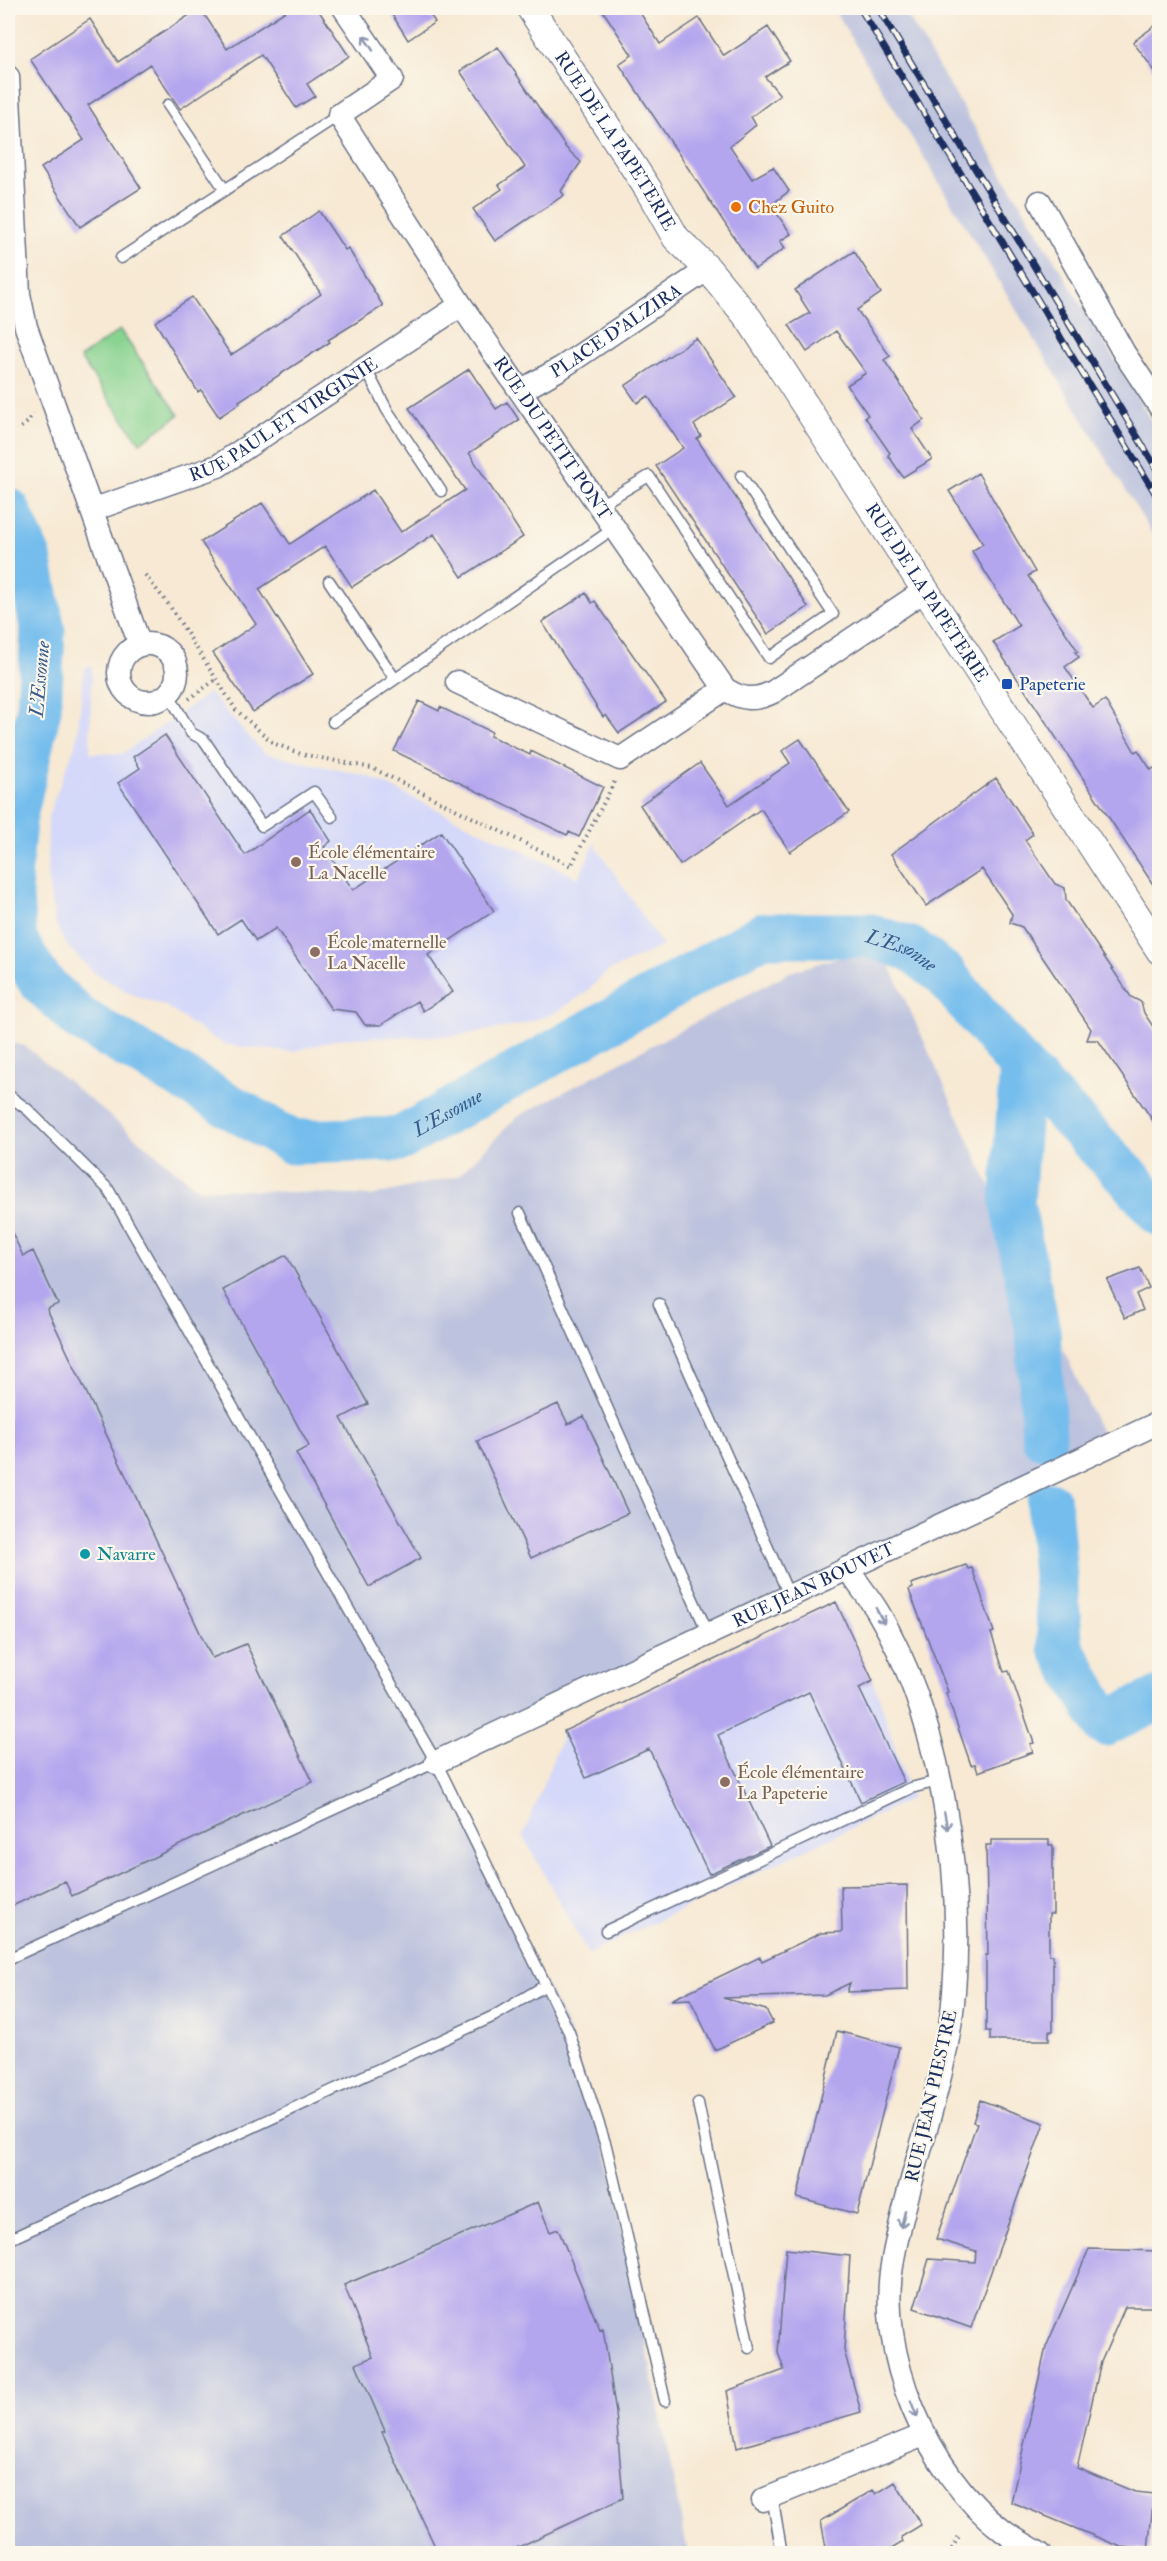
<svg xmlns="http://www.w3.org/2000/svg" width="1167" height="2561" font-family="'IM FELL Double Pica',serif">
	<style>
		.built { fill: #d4d8f9 }
		.industrial { fill: #bdc3de }
		.green { fill: #89d390; stroke: #528177; stroke-width: 1.5 }
		.lines { fill: none; stroke-linecap: round; stroke-linejoin: round }
		.river { stroke: #75bded; stroke-width: 45 }
		.building { fill: #b4a6ee }
		.service-casing { stroke: #687087; stroke-width: 13 }
		.minor-casing { stroke: #687087; stroke-width: 25 }
		.tertiary-casing { stroke: #687087; stroke-width: 29 }
		.path { stroke: #687087; stroke-width: 4; stroke-dasharray: 1.5 4.5; stroke-linecap: butt }
		.service { stroke: #fff; stroke-width: 10 }
		.minor { stroke: #fff; stroke-width: 22 }
		.tertiary { stroke: #fff; stroke-width: 27 }
		.rail-casing { stroke: #1b2f5e; stroke-width: 7 }
		.rail { stroke: #fbf7ec; stroke-width: 4.5; stroke-dasharray: 14; stroke-linecap: butt }
		.oneway { stroke: #8d97ae }
		.food-dot { fill: #e8710a; stroke: #fbf7ec; stroke-width: 2 }
		.transit-dot { fill: #1a4fb4; stroke: #fbf7ec; stroke-width: 2 }
		.education-dot { fill: #8d6e63; stroke: #fbf7ec; stroke-width: 2 }
		.culture-dot { fill: #0f9aa8; stroke: #fbf7ec; stroke-width: 2 }
		.labels { text-anchor: middle; stroke-width: 4.5; stroke-linejoin: round; paint-order: stroke }
		.street-label { font-size: 18px; fill: #1b2f5e; stroke: #fbf7ec }
		.food-label { font-size: 18px; fill: #c56008; stroke: #fbf7ec; text-anchor: start }
		.transit-label { font-size: 18px; fill: #164399; stroke: #fbf7ec; text-anchor: start }
		.education-label { font-size: 18px; fill: #785e54; stroke: #fbf7ec; text-anchor: start }
		.culture-label { font-size: 18px; fill: #0d838f; stroke: #fbf7ec; text-anchor: start }
		.water-label { font-size: 20px; font-style: italic; fill: #365a89; stroke: #fbf7ec }
	</style>
	<rect width="100%" height="100%" fill="#fbf7ec"/>
	<filter id="ink" filterUnits="userSpaceOnUse"><feTurbulence type="fractalNoise" baseFrequency=".0167" numOctaves="2"/><feDisplacementMap in="SourceGraphic" scale="12" xChannelSelector="R" yChannelSelector="G"/><feConvolveMatrix kernelMatrix="1 2 1 2 8 2 1 2 1" color-interpolation-filters="sRGB"/></filter>
	<filter id="wash" filterUnits="userSpaceOnUse"><feTurbulence type="fractalNoise" baseFrequency=".008" numOctaves="4" result="noise"/><feDisplacementMap in="SourceGraphic" scale="24" xChannelSelector="R" yChannelSelector="G"/><feGaussianBlur stdDeviation="1.35" result="paint"/><feColorMatrix in="noise" values="0 0 0 0 0 0 0 0 0 0 0 0 0 0 0 0 0 1.4 0 .05"/><feComposite in="paint" operator="in"/></filter>
	<g filter="url(#wash)">
		<rect width="100%" height="100%" fill="#f7e9d3"/>
		<!-- built -->
		<path class="built" d="M92 664 90 753 122 754 209 693 264 753 370 777 578 878 596 841V846L663 946 607 972 584 994 553 1014 516 1026 454 1036 343 1038 291 1052 242 1047 224 1044 210 1037 167 1007 131 994 93 972 69 948 60 935 54 919 47 874 48 816 77 740 84 669Z
			M836 1602 878 1693 911 1799 588 1954 523 1836 564 1731Z"/>
		<!-- industrial -->
		<path class="industrial" d="M833 8H903L1159 434V545Z
			M860 951 887 959 1107 1446 436 1762 569 2032 606 2146 688 2553H8V1042L25 1046 197 1188 371 1196 458 1176 517 1117 790 972Z"/>
		<!-- green -->
		<path class="green" d="M120 330 179 415 140 443 80 358Z"/>
		<g class="lines">
			<!-- river -->
			<g class="river">
				<path id="s1" d="M8 510 29 558 43 631 39 709 14 820 9 879 15 941 40 981 80 1019 292 1142 400 1139 763 935H867L911 949 944 974 1022 1068 1132 1181 1160 1214"/>
				<path d="M1022 1068 1012 1203 1038 1331 1044 1437"/>
				<path d="M1049 1504 1061 1648 1105 1724 1160 1698"/>
			</g>
		</g>
		<g id="blocks">
			<!-- building -->
			<path class="building" d="M200 8 227 49 290 8H317L349 56 307 84 315 96 296 108 261 55 180 109 150 64 88 105 141 188 80 227 41 168 84 140 30 59 90 19 118 62Z
				M388 8H426L435 22 408 40Z
				M601 8H637L660 44 699 18 724 56 768 27 790 61 765 77 780 95 751 117 756 125 730 146 752 179 773 167 789 191 771 205 791 234 780 241 785 248 755 269 619 64 632 55Z
				M1160 22V78L1133 42Z
				M498 47 566 148 581 162 561 191 564 195 495 241 473 209 502 189 499 185 525 167 460 71Z
				M319 211 345 250 348 248 383 306 328 340 330 342 239 401 240 403 219 417 201 390 198 392 155 322 192 297 231 355 248 344 321 294 283 236Z
				M854 251 881 293 857 310 890 356 884 360 924 420 912 429 932 459 903 477 888 455 890 453 865 417 868 415 847 385 866 373 836 331 807 352 789 325 810 313 795 290Z
				M696 338 736 397 694 425 701 436 697 439 808 607 768 634 656 466 683 448 648 396 637 403 625 386Z
				M469 369 496 409 507 402 519 420 469 453 523 537 462 577 434 534 352 587 325 546 259 589 313 674 253 712 213 653 256 624 201 542 262 503 290 544 373 490 401 532 465 490 409 408Z
				M978 473 1035 572 1028 576 1078 651 1075 652 1079 657 1065 667 1093 708 1105 700 1135 752 1138 750 1151 770 1160 764V895L993 642 1019 626 972 551 983 544 949 491Z
				M586 593 592 603 595 601 666 702 619 733 606 715 603 717 542 622Z
				M419 701 439 711 440 707 492 732 490 736 530 755 531 751 603 787 579 837 569 832 567 835 394 751Z
				M165 735 245 855 310 809 331 841 324 847 353 890 441 832 494 911 428 955 453 992 423 1011 417 1001 381 1025H365L356 1012 331 1009 276 928 256 941 241 919 218 934 118 783 140 768 133 757Z
				M800 739 849 812 790 852 761 809 680 865 640 805 700 763 729 805 790 763 782 751Z
				M996 778 1033 834 1025 840 1055 884 1065 888 1066 900 1131 997 1141 1002 1144 1013 1160 1037V1131L1098 1040H1087L1091 1029 1022 927 1010 923 1012 914 982 869 926 906 891 854Z
				M8 1224 23 1256 33 1251 58 1304 47 1309 212 1658 246 1644 313 1782 72 1896 65 1881 8 1908Z
				M286 1255 368 1404 341 1418 421 1558 369 1587 296 1453 309 1446 223 1290Z
				M1140 1268 1149 1288 1136 1294 1143 1310 1125 1318 1107 1280Z
				M558 1404 568 1424 584 1416 628 1513 531 1558 477 1441Z
				M966 1565 968 1569 972 1568 994 1632 991 1633 1004 1672 1009 1671 1034 1743 1030 1744 1033 1752 978 1772 975 1764 971 1765 946 1693 948 1692 909 1590 913 1588 911 1584Z
				M836 1602 873 1681 859 1688 904 1782 861 1802 809 1692 718 1735 770 1846 709 1874 649 1749 586 1778 564 1731Z
				M991 1840H1049V1845H1053V1914H1049V1955H1053V2031H1049V2040H990V2031H986V1955H988L986 1845H991Z
				M907 1885 908 1990 847 1992 850 1983 825 1995 723 1998 766 2010 773 2023 715 2050 690 1999 671 2000 760 1957 762 1961 821 1933 842 1932 841 1886Z
				M837 2031 899 2047 857 2214 797 2198Z
				M980 2100 1044 2123 971 2328 914 2308 929 2259 975 2262 976 2251 936 2239 977 2123 973 2122Z
				M538 2202 550 2232 558 2229 600 2330 603 2329 616 2413 623 2498 506 2553H438L382 2432 385 2431 356 2364 373 2357 344 2285Z
				M786 2249 850 2256 844 2350 861 2412 737 2448 727 2391 784 2370 778 2352Z
				M1089 2249 1160 2251V2307H1125L1101 2362 1077 2468 1135 2492 1154 2494 1148 2550 1121 2547 1011 2502 1046 2347Z
				M895 2482 921 2525 901 2537 903 2542 885 2553H827L821 2521 873 2490 876 2494Z"/>
		</g>
	</g>
	<g filter="url(#ink)">
		<use href="#blocks" fill-opacity="0" stroke="#687087" stroke-width="1.5"/>
		<g class="lines">
			<defs>
				<path id="service" d="M168 105 225 190
					M121 258 339 115
					M366 369 387 410 441 491
					M598 506 649 476 769 658 833 614 741 476
					M329 581 395 679
					M168 693 191 733 204 740 262 826 314 792 332 817
					M333 722 613 529
					M8 1095 27 1109 108 1189 436 1762 569 2032 606 2146 665 2401
					M520 1213 708 1633
					M659 1304 789 1595
					M606 1931 911 1788 938 1781
					M8 1959 436 1762
					M698 2103 749 2348
					M8 2240 494 2016 546 1985
					M772 2496 782 2554"/>
				<g id="minor">
					<path id="s2" d="M344 8 392 79 339 115 461 305 725 689C742 700 755 701 773 692L924 591"/>
					<path d="M8 77 19 294 26 327 140 645"/>
					<path d="M1040 202 1124 353 1160 407"/>
					<path id="s3" d="M522 390 561 368 708 269"/>
					<path id="s4" d="M92 510 218 466 461 305"/>
					<circle cx="148" cy="673" r="29"/>
					<path d="M457 682 620 759 725 689"/>
					<path d="M847 1568C857 1583 869 1597 878 1612 940 1717 964 1871 954 1992 947 2083 909 2170 893 2259 875 2353 928 2474 1003 2531 1015 2540 1028 2546 1040 2554"/>
					<path id="s5" d="M436 1762 1160 1422"/>
					<path d="M763 2500 924 2435"/>
				</g>
				<g id="tertiary">
					<path id="s6" d="M530 8 648 189 676 238 708 269 749 319 1160 951"/>
				</g>
			</defs>
			<!-- service casing -->
			<use href="#service" class="service-casing"/>
			<!-- minor casing -->
			<use href="#minor" class="minor-casing"/>
			<!-- tertiary casing -->
			<use href="#tertiary" class="tertiary-casing"/>
			<!-- path -->
			<path class="path" d="M21 427 28 422 32 413
				M145 575 169 605 236 710 273 743 301 754 372 768 571 866 615 781
				M189 699 218 678
				M949 2554 960 2534"/>
			<!-- service -->
			<use href="#service" class="service"/>
			<!-- minor -->
			<use href="#minor" class="minor"/>
			<!-- tertiary -->
			<use href="#tertiary" class="tertiary"/>
			<defs>
				<path id="rail" d="M860 8 1160 501
					M878 8 1160 474"/>
			</defs>
			<!-- rail casing -->
			<use href="#rail" class="rail-casing"/>
			<!-- rail -->
			<use href="#rail" class="rail"/>
		</g>
		<!-- one-way arrows -->
		<defs><path id="oneway-shaft" d="M-6 0H5M1.5-3L5.5 0L1.5 3" fill="none" stroke-width="1.6" stroke-linecap="round" stroke-linejoin="round" transform="scale(1.5)"/></defs>
		<g class="oneway">
			<use href="#oneway-shaft" transform="translate(368 43) rotate(-124)"/>
			<use href="#oneway-shaft" transform="translate(880 1616) rotate(62)"/>
			<use href="#oneway-shaft" transform="translate(946 1821) rotate(79)"/>
			<use href="#oneway-shaft" transform="translate(903 2219) rotate(104)"/>
			<use href="#oneway-shaft" transform="translate(914 2409) rotate(69)"/>
		</g>
	</g>
	<!-- markers -->
	<circle class="food-dot" cx="736" cy="207" r="6"/>
	<rect class="transit-dot" x="1001" y="678" width="12" height="12" rx="3"/>
	<g class="education-dot">
		<circle cx="296" cy="862" r="6"/>
		<circle cx="315" cy="952" r="6"/>
		<circle cx="725" cy="1782" r="6"/>
	</g>
	<circle class="culture-dot" cx="85" cy="1554" r="6"/>
	<g class="labels">
		<!-- street labels -->
		<g class="street-label">
			<text dy="6" stroke="none"><textPath href="#s6" startOffset="158">RUE DE LA PAPETERIE</textPath></text>
			<text dy="6" stroke="none"><textPath href="#s3" startOffset="111">PLACE D'ALZIRA</textPath></text>
			<text dy="6" stroke="none"><textPath href="#s4" startOffset="213">RUE PAUL ET VIRGINIE</textPath></text>
			<text dy="6" stroke="none"><textPath href="#s2" startOffset="537">RUE DU PETIT PONT</textPath></text>
			<text dy="6" stroke="none"><textPath href="#s6" startOffset="708">RUE DE LA PAPETERIE</textPath></text>
			<text dy="6" stroke="none"><textPath href="#s5" startOffset="417">RUE JEAN BOUVET</textPath></text>
			<text transform="translate(931 2096) rotate(-77)" y="6">RUE JEAN PIESTRE</text>
		</g>
		<!-- food labels -->
		<g class="food-label">
			<text x="748" y="213">Chez Guito</text>
		</g>
		<!-- transit labels -->
		<g class="transit-label">
			<text x="1019" y="690">Papeterie</text>
		</g>
		<!-- education labels -->
		<g class="education-label">
			<text x="308" y="858">École élémentaire<tspan x="308" dy="21">La Nacelle</tspan></text>
			<text x="327" y="948">École maternelle<tspan x="327" dy="21">La Nacelle</tspan></text>
			<text x="737" y="1778">École élémentaire<tspan x="737" dy="21">La Papeterie</tspan></text>
		</g>
		<!-- culture labels -->
		<g class="culture-label">
			<text x="97" y="1560">Navarre</text>
		</g>
		<!-- water labels -->
		<g class="water-label">
			<text transform="translate(39 679) rotate(-85)" y="7">L'Essonne</text>
			<text dy="7" stroke="none"><textPath href="#s1" startOffset="1454">L'Essonne</textPath></text>
			<text dy="7" stroke="none"><textPath href="#s1" startOffset="950">L'Essonne</textPath></text>
		</g>
	</g>
	<!-- margin -->
	<rect width="1167" height="2561" fill="none" stroke="#fbf7ec" stroke-width="30"/>
</svg>
